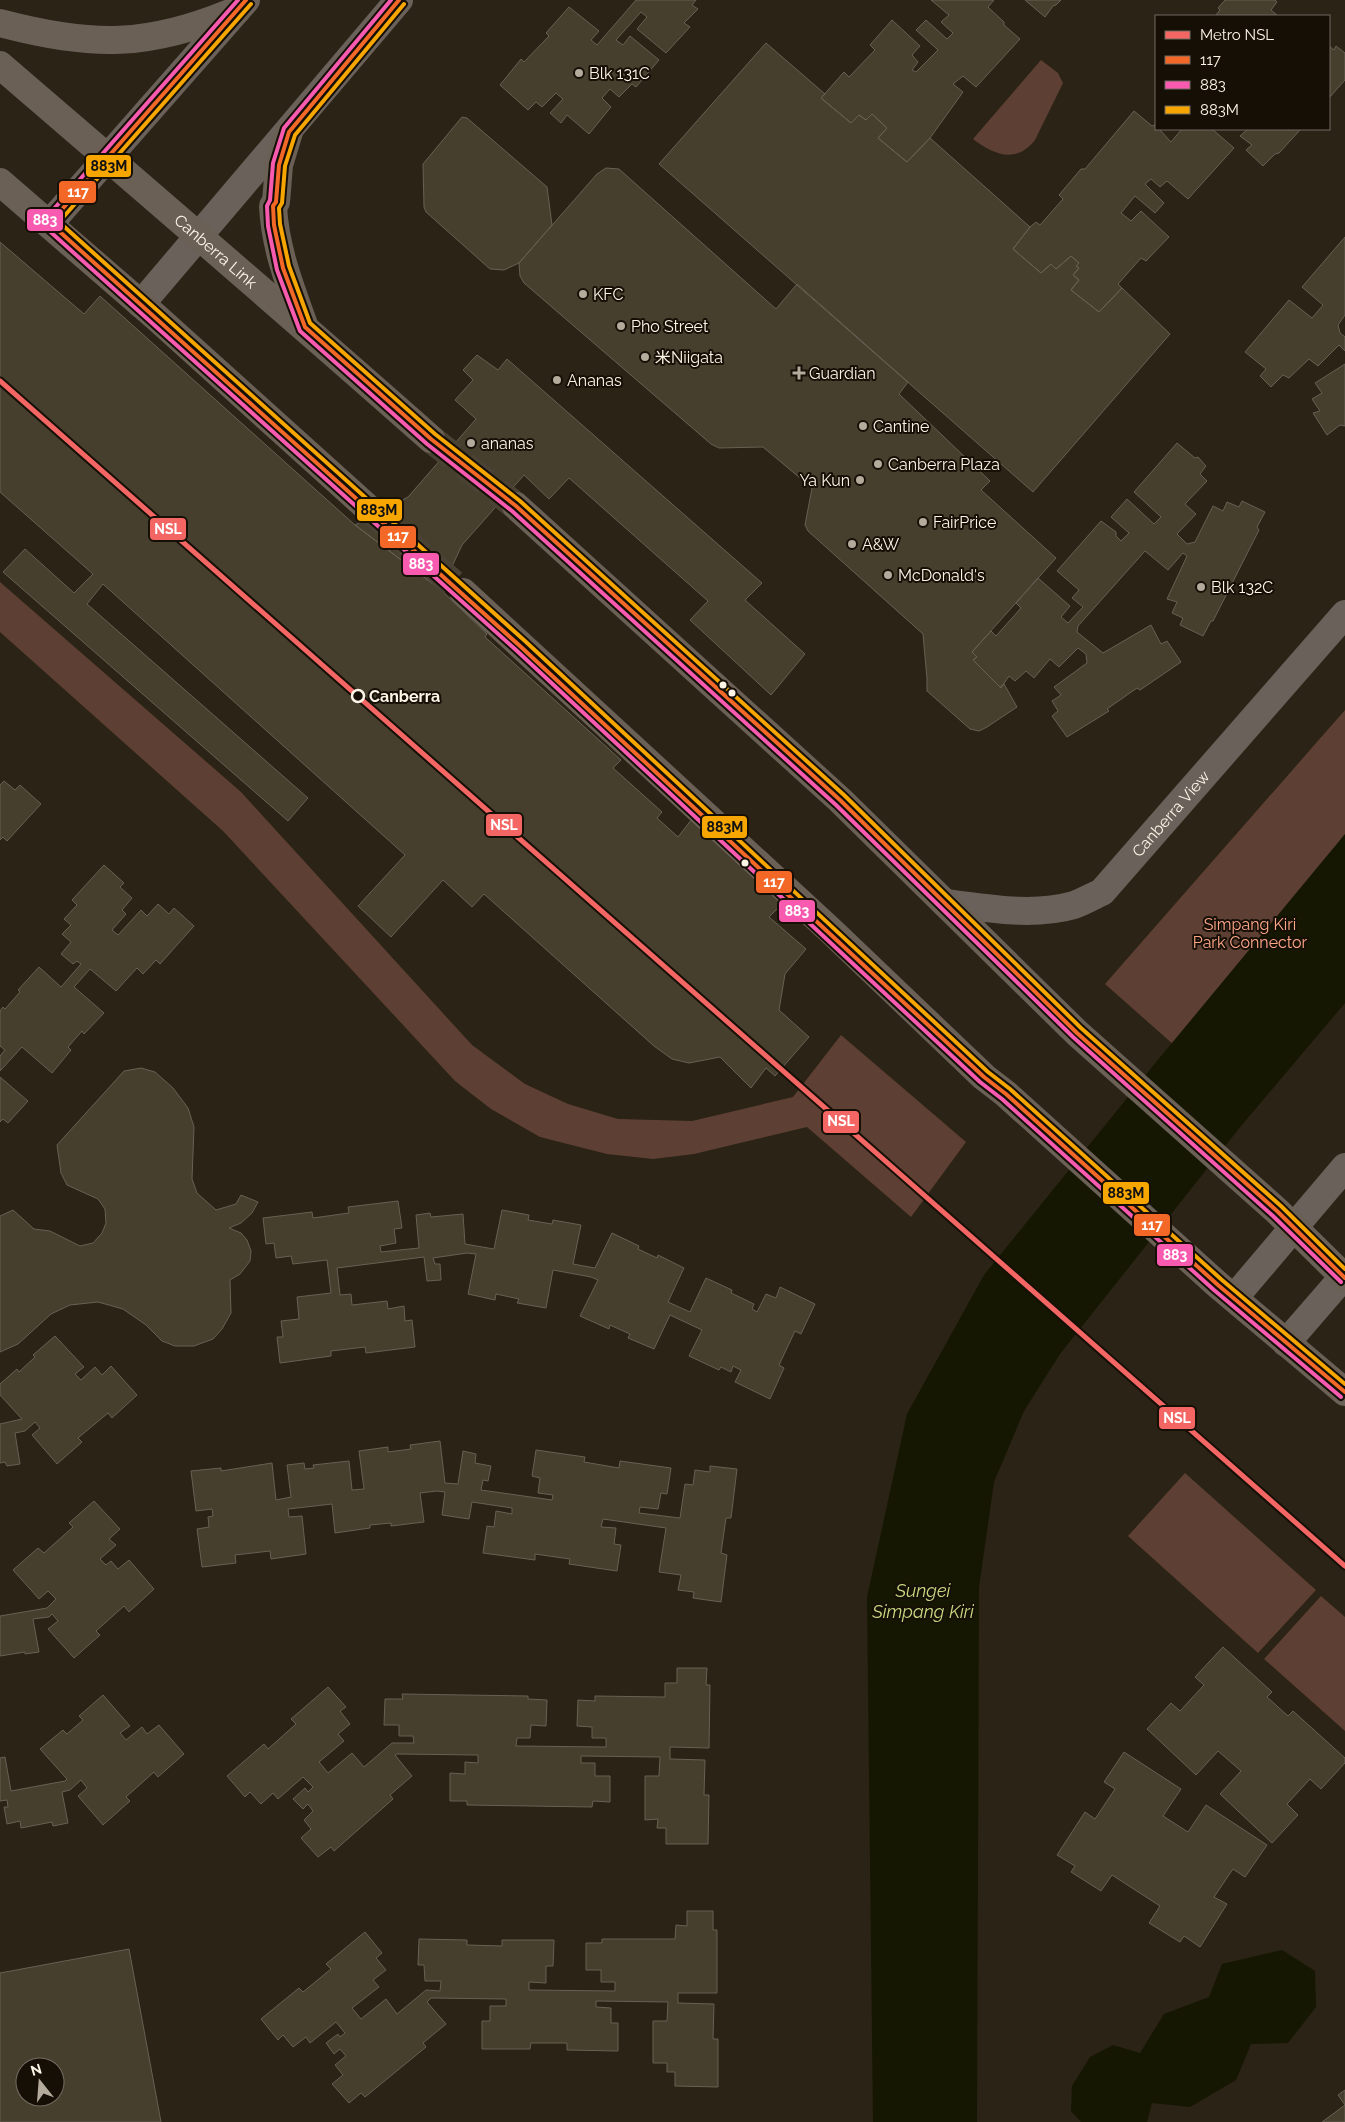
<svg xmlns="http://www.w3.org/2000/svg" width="1345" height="2122" font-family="Raleway,'Noto Sans SC',sans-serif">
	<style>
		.green { fill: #5d4033 }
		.water { fill: #151702 }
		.building { fill: #463f2d; stroke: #666155; fill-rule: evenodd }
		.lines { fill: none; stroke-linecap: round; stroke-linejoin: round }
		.major-tunnel { stroke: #4a4234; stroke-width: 28; stroke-dasharray: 28 14; stroke-linecap: butt }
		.minor { stroke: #69615a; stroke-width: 28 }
		.major { stroke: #6b6056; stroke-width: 28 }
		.bus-1-casing { stroke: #150f06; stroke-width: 8 }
		.bus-2-casing { stroke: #150f06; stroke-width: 8 }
		.bus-3-casing { stroke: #150f06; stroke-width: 8 }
		.bus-1 { stroke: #f36827; stroke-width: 4 }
		.bus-2 { stroke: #f75aaf; stroke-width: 4 }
		.bus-3 { stroke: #f7a600; stroke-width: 4 }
		.metro-1-casing { stroke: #150f06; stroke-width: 9 }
		.metro-1 { stroke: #f46663; stroke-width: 5 }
		.poi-dot { fill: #b4ab9d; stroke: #150f06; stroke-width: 2 }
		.bus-dot { fill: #fdf4e6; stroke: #150f06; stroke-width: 2 }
		.stop-dot { fill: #150f06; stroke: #fdf4e6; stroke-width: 2.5 }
		.labels { text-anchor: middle; stroke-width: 4; stroke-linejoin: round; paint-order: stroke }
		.poi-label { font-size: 16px; fill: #fdf4e6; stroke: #150f06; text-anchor: start }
		.street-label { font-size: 16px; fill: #fdf4e6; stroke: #150f06 }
		.stop-label { font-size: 16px; font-weight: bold; fill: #fdf4e6; stroke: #150f06; text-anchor: start }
		.park-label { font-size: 16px; fill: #ffa789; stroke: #150f06 }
		.water-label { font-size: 18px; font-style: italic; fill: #cad981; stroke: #150f06 }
		.line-badge { stroke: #150f06; stroke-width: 2 }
		.badge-label { font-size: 14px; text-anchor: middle; font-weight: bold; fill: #fff }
		.pale-badge-label { font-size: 14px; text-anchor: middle; font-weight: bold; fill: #111 }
	</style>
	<rect width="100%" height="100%" fill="#2b2315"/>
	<!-- green -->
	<path class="green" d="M1041 60 1058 73 1063 83 1035 140C1016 164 994 155 973 139Z
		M0 582 241 792 472 1045 525 1084 568 1104 618 1119 692 1121 793 1097 841 1035 966 1142 911 1217 807 1127 694 1154 653 1159 607 1154 540 1137 491 1109 455 1081 223 831 0 632Z
		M1345 710V941L1218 1084 1105 984Z
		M1185 1473 1316 1590 1258 1653 1128 1536Z
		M1321 1596 1345 1617V1731L1264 1659Z"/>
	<!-- water -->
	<path class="water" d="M1345 834V1003L1241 1126 1060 1354 1024 1411 994 1482 979 1587 977 2122H873L867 1597 907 1414 984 1275 1157 1061Z
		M1282 1950 1315 1971 1316 2007 1288 2043 1251 2044 1236 2080 1190 2107 1152 2103 1147 2122H1081L1071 2111 1072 2086 1090 2057 1113 2045 1140 2053 1164 2014 1209 1997 1222 1964Z"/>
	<!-- building -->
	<path class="building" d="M636 0H696L692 5 698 9 684 23 690 27 666 53 637 29 647 17 641 12 616 40 623 45 630 36 659 60 636 87 632 84 619 97 610 89 602 98 611 107 589 134 567 115 561 123 550 113 563 99 556 93 542 107 536 102 528 110 500 85 521 59 524 62 549 36 546 33 569 7 599 31 591 40 597 45Z
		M931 0H994L988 7 1004 22V25L1020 39 976 87 963 76 953 84 963 92 930 138 907 162 878 138 887 128 872 114 866 120 859 115 851 123 821 98 844 72 849 77 875 50 870 45 892 20 920 46 912 55 918 62 912 70 916 72 938 50 916 30 926 20 947 39 953 33 941 22 949 15Z
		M1025 0H1061L1056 5 1053 6 1045 17Z
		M1225 0H1275L1277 2 1271 10 1278 16H1215L1220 10 1218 8Z
		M766 43 825 94 821 98 851 123 859 115 866 120 872 114 887 128 878 138 907 162 930 138 1030 227 1013 249 1041 273 1051 264 1056 269 1071 256 1079 263 1076 266 1079 268 1073 275 1079 280 1071 290 1099 312 1122 288 1170 334 1033 492 659 164Z
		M1329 46 1334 50 1336 46 1345 53V80L1329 98Z
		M1134 111 1152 126 1155 125 1156 129H1159L1171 142 1182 129H1212L1234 148 1188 199 1167 181 1160 187 1151 179 1145 184 1164 203 1155 213 1135 196 1121 213 1131 221 1141 211 1169 237 1146 261 1141 258 1118 284 1122 288 1099 312 1071 290 1079 280 1073 275 1079 268 1076 266 1079 263 1071 256 1056 269 1051 264 1041 273 1013 249 1030 227 1036 222 1040 225 1063 199 1059 195 1081 169H1085Z
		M462 117 467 118 547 187 552 225 519 263 504 270 490 269 426 212 424 207 423 164Z
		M1248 129H1301L1279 153 1275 154 1263 166 1246 150 1252 145 1240 136Z
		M606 168 619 169 776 309 797 284 908 382 899 394 990 481 981 490 1056 558 972 652 977 657 973 660 1000 687 1004 684 1017 707 987 727 979 731 970 729 927 691V679L923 634 808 531 805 525 812 488 763 447 719 448 711 444 524 283 520 276 519 263 597 174Z
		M1345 237V315L1338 325 1340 333 1345 337V351L1339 345 1318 366 1309 359 1289 378 1283 375 1271 387 1260 376 1266 369 1245 352 1289 300 1312 318 1323 305 1302 287Z
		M0 242 84 314 100 296 355 525 441 590 487 634 485 637 621 760 613 768 662 812 657 818 678 837 692 819 785 901 769 917 806 949 785 974 779 1010 809 1037 775 1076 766 1068 751 1088 720 1057 689 1063 672 1059 654 1046 484 894 472 907 443 880 391 937 358 906 405 855 103 584 87 604 308 798 288 821 3 572 25 549 74 593 93 574 0 492Z
		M477 355 498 370 507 359 762 583 745 600 805 654 771 695 690 620 708 601 569 478 549 499 524 475 462 545 441 590 355 525 408 497 476 419 455 400 473 380 463 370Z
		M1345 364V426L1340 425 1327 435 1313 413 1320 411 1312 399 1322 393 1315 383Z
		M1177 443 1195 458 1198 457 1206 466 1200 474 1207 481 1185 504 1196 514 1177 534 1187 544 1195 542 1213 506 1223 511 1227 502 1239 507 1242 501 1265 512 1257 527 1259 530 1213 621H1211L1203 636 1180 625 1183 618 1172 613 1177 602 1167 599 1187 556 1183 553 1168 570 1145 551 1078 626 1077 632 1103 653 1151 625 1161 644 1167 641 1181 662 1140 690 1137 688 1107 709 1109 711 1067 737 1052 716 1058 711 1052 701 1061 695 1054 687 1087 663 1086 654 1078 648 1059 667 1050 659 1034 678 1026 671 1015 681 1009 676 1001 688 973 660 977 657 972 652 991 631 996 636 1021 608 1016 603 1038 578 1070 606 1061 617 1068 623 1083 607 1072 598 1079 590 1057 571 1101 521 1116 532V536L1121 541 1129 533 1111 517 1127 499 1154 524 1161 517 1134 492Z
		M4 781 15 790 20 785 41 804 7 841 3 837 0 840V785Z
		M104 865 124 883 120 887 132 898 122 910 126 914 112 930 118 935 141 910 147 916 158 904 169 914 174 908 194 926 160 964 156 960 143 974 137 968 116 991 90 969 74 987 104 1013 84 1034 82 1031 68 1047 71 1050 52 1073 22 1047 0 1071V1056L5 1050 0 1046V1011L3 1007 5 1009 20 992 18 990 39 967 61 987 81 964 77 961 73 964 61 954 71 942 62 934 71 925 64 919 77 905 72 900Z
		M141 1068 155 1072 173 1088 188 1108 194 1127 192 1179 197 1193 216 1210 236 1204 241 1195 258 1202 252 1213 241 1223 229 1228 241 1233 247 1240 251 1251 250 1261 240 1274 230 1280 231 1313 222 1329 213 1339 194 1346H175L162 1341 146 1325 123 1309 98 1302 70 1305 51 1314 18 1344 0 1352V1216L13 1210 34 1229 50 1231 80 1246 93 1243 102 1233 106 1223 105 1209 98 1199 67 1185 61 1173 57 1145 124 1071Z
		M0 1077 28 1101 8 1123 3 1119 0 1122Z
		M398 1201 402 1228 394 1229 396 1243 380 1246 381 1252 419 1248 416 1215 430 1213 431 1217 463 1214 465 1244 494 1249 502 1210 529 1215 528 1220 552 1224 553 1220 581 1225 573 1264 595 1268 612 1233 639 1246 638 1249 657 1258 658 1255 684 1268 668 1302 690 1312 706 1278 732 1290 731 1293 754 1304 752 1309 757 1312 766 1294 776 1298 780 1287 815 1304 801 1334 795 1331 779 1365 784 1368 770 1399 735 1382 741 1370 733 1366 731 1372 721 1367 719 1370 689 1356 702 1330 670 1315 654 1349 628 1338 630 1334 610 1325 609 1329 580 1316 598 1280 591 1277 553 1270 546 1308 517 1303 519 1299 496 1294 495 1300 468 1294 476 1254 467 1253 433 1258 435 1264H440L441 1280 427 1281 424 1257 337 1268 340 1295 351 1294 352 1305 387 1301 388 1309 404 1306 405 1321 412 1320 415 1347 366 1353 365 1347 331 1351V1356L280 1363 277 1337H283L281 1321 299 1319 297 1297 331 1293 327 1260 293 1264 291 1256 276 1258 274 1243 266 1244 263 1218 312 1212 313 1218 349 1213 348 1207Z
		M55 1336 84 1367 75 1374 81 1380 95 1367 102 1375 111 1366 137 1395 112 1418 108 1413 78 1438 82 1442 57 1464 32 1435 40 1428 35 1422 25 1431 15 1433 20 1464 7 1466 5 1462 0 1463V1424L22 1419 0 1395V1384L17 1369 19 1372 35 1357 33 1355Z
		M440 1441 445 1483 458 1484 463 1451 476 1454 475 1463 491 1466 488 1481 483 1480 481 1490 552 1500 553 1495 538 1493 540 1478 532 1476 536 1450 585 1457 584 1462 619 1468 620 1461 671 1468 667 1494 661 1493 658 1509 640 1507 639 1513 680 1518 685 1484 693 1485 695 1470 710 1472V1466L737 1469 731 1518H726L721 1553 727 1555 721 1602 693 1598 694 1592 678 1590 681 1575 659 1572 666 1528 603 1519 601 1527 616 1528 614 1544 621 1545 617 1571 569 1564 570 1559 535 1554V1560L483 1553 487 1526 494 1527 496 1511 512 1514V1508L472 1502 469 1519 442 1515 445 1492 437 1491 420 1493 424 1522 391 1526V1523L370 1525V1528L335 1533 332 1504 288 1509 289 1517 302 1516 306 1554 271 1559 270 1551 235 1555 236 1563 202 1567 197 1529 209 1527 208 1517 213 1516 212 1509 196 1511 191 1471 221 1468V1471L272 1463 276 1500 291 1497 287 1465 304 1463 305 1469 314 1468 313 1465 349 1461 352 1490 364 1489 359 1451 388 1447V1452L411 1449 410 1445Z
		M94 1501 120 1529 109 1539 116 1545 100 1559 106 1565 111 1561 118 1569 129 1560 154 1589 129 1612 124 1606 96 1631 100 1635 74 1658 48 1629 58 1621 52 1614 49 1617 33 1619 39 1652 25 1654V1652L0 1656V1616L47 1608 56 1599 48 1591 39 1599 13 1570 38 1548 44 1553 73 1527 69 1523Z
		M1223 1647 1272 1692 1267 1697 1288 1716 1293 1711 1345 1758V1763L1321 1789 1310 1779 1287 1804 1298 1815 1272 1843 1220 1794 1241 1771 1218 1751 1196 1775 1147 1729 1171 1703 1180 1711 1204 1685 1195 1677Z
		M677 1668H707L706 1685H710L709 1748 670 1747V1759L705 1760 704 1795H709L708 1844H666V1828H657L658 1819 645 1820V1776H659L660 1757 581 1756V1763H595V1776H610V1802L593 1801 592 1807 467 1805V1801H450V1773L465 1774V1762L478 1763V1755L397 1754 395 1755 412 1776 390 1795 393 1799 334 1851 331 1847 318 1857 301 1838 311 1829 304 1820 313 1811 308 1804 303 1809 293 1799 305 1788 308 1792 313 1787 303 1777 278 1799 273 1793 261 1804 250 1792 245 1797 227 1776 264 1744 268 1749 296 1724 291 1719 328 1687 346 1707 340 1711 350 1724 338 1734 344 1741 319 1762 328 1773 352 1753 364 1767 392 1743H414L413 1736H399V1725H384L385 1699H403L402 1694 528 1696V1699L547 1700 546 1726 531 1725 530 1738H517L516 1746 606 1747V1738H592V1727L577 1726 578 1700 595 1701V1696L665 1697V1683H677Z
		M103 1695 130 1726 120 1733 126 1740 142 1727 147 1734 159 1725 184 1754 158 1777 154 1772 126 1797 130 1801 103 1825 78 1796 87 1788 81 1780 70 1790 62 1792 68 1823 53 1826 52 1822 21 1828 20 1821 7 1824 4 1807H8L7 1800 0 1801V1758L5 1757 11 1791 65 1781 67 1779 40 1749 63 1730 67 1734 83 1720 79 1716Z
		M1124 1752 1181 1789 1163 1816 1188 1832 1206 1805 1267 1845 1245 1877 1233 1869 1214 1897 1227 1904 1200 1947 1184 1936 1180 1942 1149 1923 1160 1906 1112 1875 1101 1891 1071 1872 1075 1866 1057 1855 1085 1812 1095 1819 1115 1789 1104 1782Z
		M687 1911H713V1930H717V1993H678V2003L714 2004 713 2039H718V2087L675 2086V2072H667V2063H653V2021H667L668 2002 596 2001V2007L611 2008V2023H618V2051L567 2050V2043H531L530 2049H482V2021H490V2006H506V1999L431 1998 427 2002 446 2024 423 2043 426 2047 365 2097 361 2093 349 2103 332 2084 343 2075 335 2065 346 2056 340 2049 334 2054 326 2043 338 2034 340 2037 345 2033 336 2022 310 2043 306 2037 293 2047 283 2035 278 2040 261 2019 299 1988 303 1992 331 1969 326 1964 365 1932 382 1953 376 1958 386 1970 373 1980 379 1987 352 2008 361 2019 386 1999 397 2014 426 1990 440 1991 441 1981H425L424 1965H418L419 1939 467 1940V1945L502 1946V1940H554L553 1966H546V1983L529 1982V1990L615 1991V1982H601V1970H586V1943H602V1939H675L676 1925 687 1926Z
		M129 1949 161 2122H0V1973ZM25 2067H55V2097H25Z
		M1345 2090V2105L1338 2095Z
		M1345 2105V2122H1322Z"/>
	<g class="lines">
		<!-- major-tunnel -->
		<path class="major-tunnel" d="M431 439 516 506
			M369 509 463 592"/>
		<!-- minor -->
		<g class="minor">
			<path d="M50 223 246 0"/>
			<path d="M141 304 399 0"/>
			<path id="s1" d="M945 903C987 908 1032 917 1074 905 1083 902 1093 896 1102 892L1345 614"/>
			<path d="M1234 1298 1345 1167"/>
			<path d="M1286 1343 1345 1275"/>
		</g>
		<!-- major -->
		<g class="major">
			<path d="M0 23C93 47 148 48 237 10"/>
			<path id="s2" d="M0 65C144 189 289 313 431 439"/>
			<path d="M289 132 279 165 276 202 273 206C275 248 290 286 304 325"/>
			<path d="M0 182 156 317 369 509"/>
			<path d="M516 506 840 800 1077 1033 1277 1211 1345 1278"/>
			<path d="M463 592 830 930 984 1077 1006 1094 1218 1285 1345 1392"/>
		</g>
		<defs>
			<path id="bus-1" d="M246 0 50 223 520 646 984 1077 1006 1094 1218 1285 1345 1392
				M399 0 289 132 279 165 276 202 273 206 274 225 283 268 305 327 431 439 516 506 840 800 1077 1033 1277 1211 1345 1278"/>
			<path id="bus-2" d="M238 0 45 219V227L516 650 980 1082 1002 1099 1214 1290 1341 1397
				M391 0 284 128 273 163 270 200 267 206 268 226 277 270 300 331 427 444 512 511 836 805 1073 1037 1273 1216 1341 1282"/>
			<path id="bus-3" d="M251 4 59 222 525 641 988 1072 1010 1089 1222 1280 1345 1384
				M404 4 295 135 285 166 282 203 279 208 280 224 289 266 310 323 435 434 520 501 844 795 1081 1028 1281 1206 1345 1269"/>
		</defs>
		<!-- bus-1 casing -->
		<use href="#bus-1" class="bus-1-casing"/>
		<!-- bus-2 casing -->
		<use href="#bus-2" class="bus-2-casing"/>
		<!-- bus-3 casing -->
		<use href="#bus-3" class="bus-3-casing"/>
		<!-- bus-1 -->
		<use href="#bus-1" class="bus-1"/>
		<!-- bus-2 -->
		<use href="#bus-2" class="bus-2"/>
		<!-- bus-3 -->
		<use href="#bus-3" class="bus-3"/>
		<defs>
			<path id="metro-1" d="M0 381 1345 1566"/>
		</defs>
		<!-- metro-1 casing -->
		<use href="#metro-1" class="metro-1-casing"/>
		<!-- metro-1 -->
		<use href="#metro-1" class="metro-1"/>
	</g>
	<!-- markers -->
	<g class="poi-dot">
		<circle cx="579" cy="73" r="5"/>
		<circle cx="583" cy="294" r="5"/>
		<circle cx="621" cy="326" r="5"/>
		<circle cx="645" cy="357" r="5"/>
		<path d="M796.5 365.5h5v5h5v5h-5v5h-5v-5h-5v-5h5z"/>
		<circle cx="557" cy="380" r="5"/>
		<circle cx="863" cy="426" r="5"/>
		<circle cx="471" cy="443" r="5"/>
		<circle cx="878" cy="464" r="5"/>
		<circle cx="860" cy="480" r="5"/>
		<circle cx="923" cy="522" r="5"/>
		<circle cx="852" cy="544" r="5"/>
		<circle cx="888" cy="575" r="5"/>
		<circle cx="1201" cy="587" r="5"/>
	</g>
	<g class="bus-dot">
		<circle cx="723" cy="685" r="4.5"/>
		<circle cx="732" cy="693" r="4.5"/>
		<circle cx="745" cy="863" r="4.5"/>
	</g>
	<circle class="stop-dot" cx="358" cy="696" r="6"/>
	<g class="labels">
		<!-- poi labels -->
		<g class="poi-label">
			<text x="589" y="79">Blk 131C</text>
			<text x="593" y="300">KFC</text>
			<text x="631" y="332">Pho Street</text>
			<text x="655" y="363">米Niigata</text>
			<text x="809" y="379">Guardian</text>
			<text x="567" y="386">Ananas</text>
			<text x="873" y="432">Cantine</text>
			<text x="481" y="449">ananas</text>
			<text x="888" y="470">Canberra Plaza</text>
			<text x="850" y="486" text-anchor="end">Ya Kun</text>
			<text x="933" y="528">FairPrice</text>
			<text x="862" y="550">A&amp;W</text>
			<text x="898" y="581">McDonald's</text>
			<text x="1211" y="593">Blk 132C</text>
		</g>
		<!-- street labels -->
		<g class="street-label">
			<text dy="6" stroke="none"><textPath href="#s2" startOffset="285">Canberra Link</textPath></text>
			<text dy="6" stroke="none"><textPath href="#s1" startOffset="265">Canberra View</textPath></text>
		</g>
		<!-- stop labels -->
		<g class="stop-label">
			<text x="369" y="702">Canberra</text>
		</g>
		<!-- park labels -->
		<g class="park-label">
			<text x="1250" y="930">Simpang Kiri<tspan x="1250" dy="18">Park Connector</tspan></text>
		</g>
		<!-- water labels -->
		<g class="water-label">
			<text x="923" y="1597">Sungei<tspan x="923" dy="21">Simpang Kiri</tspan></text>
		</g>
	</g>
	<g class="line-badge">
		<rect x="85" y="154" width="47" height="24" rx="5" fill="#f7a600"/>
		<rect x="58" y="180" width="39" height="24" rx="5" fill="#f36827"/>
		<rect x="26" y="208" width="38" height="24" rx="5" fill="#f75aaf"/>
		<rect x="356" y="498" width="47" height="24" rx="5" fill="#f7a600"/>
		<rect x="149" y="517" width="38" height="24" rx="5" fill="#f46663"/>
		<rect x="379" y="525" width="38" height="24" rx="5" fill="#f36827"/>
		<rect x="402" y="552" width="38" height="24" rx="5" fill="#f75aaf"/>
		<rect x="485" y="813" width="38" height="24" rx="5" fill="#f46663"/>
		<rect x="701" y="815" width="47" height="24" rx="5" fill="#f7a600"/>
		<rect x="755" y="870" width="38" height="24" rx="5" fill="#f36827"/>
		<rect x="778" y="899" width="38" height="24" rx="5" fill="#f75aaf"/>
		<rect x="822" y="1110" width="38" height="24" rx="5" fill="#f46663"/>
		<rect x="1102" y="1181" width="48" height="24" rx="5" fill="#f7a600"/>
		<rect x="1133" y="1213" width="38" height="24" rx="5" fill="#f36827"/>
		<rect x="1156" y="1243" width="38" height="24" rx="5" fill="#f75aaf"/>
		<rect x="1158" y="1406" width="38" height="24" rx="5" fill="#f46663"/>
	</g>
	<g class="badge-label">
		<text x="78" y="197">117</text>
		<text x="45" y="225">883</text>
		<text x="168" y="534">NSL</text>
		<text x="398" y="541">117</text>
		<text x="421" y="569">883</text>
		<text x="504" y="830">NSL</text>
		<text x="774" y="887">117</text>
		<text x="797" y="916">883</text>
		<text x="841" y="1126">NSL</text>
		<text x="1152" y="1230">117</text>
		<text x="1175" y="1260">883</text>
		<text x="1177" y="1423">NSL</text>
	</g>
	<g class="pale-badge-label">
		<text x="109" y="171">883M</text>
		<text x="379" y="515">883M</text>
		<text x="725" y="832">883M</text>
		<text x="1126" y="1198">883M</text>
	</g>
	<!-- legend -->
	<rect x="1155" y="15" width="175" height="115" fill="#150f06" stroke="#726b60"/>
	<rect x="1165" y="31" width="25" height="8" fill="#f46663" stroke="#726b60"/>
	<text x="1200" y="40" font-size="15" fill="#fdf4e6">Metro NSL</text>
	<rect x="1165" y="56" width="25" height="8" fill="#f36827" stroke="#726b60"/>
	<text x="1200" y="65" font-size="15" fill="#fdf4e6">117</text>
	<rect x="1165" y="81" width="25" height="8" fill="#f75aaf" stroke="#726b60"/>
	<text x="1200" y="90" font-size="15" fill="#fdf4e6">883</text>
	<rect x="1165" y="106" width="25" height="8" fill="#f7a600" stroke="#726b60"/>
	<text x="1200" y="115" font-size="15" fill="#fdf4e6">883M</text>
	<!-- north arrow -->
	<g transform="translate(40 2082) rotate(343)"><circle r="24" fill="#150f06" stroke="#726b60"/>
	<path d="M0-4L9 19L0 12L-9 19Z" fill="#b4ab9d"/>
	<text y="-8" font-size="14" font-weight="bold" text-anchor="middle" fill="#fdf4e6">N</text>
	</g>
</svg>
